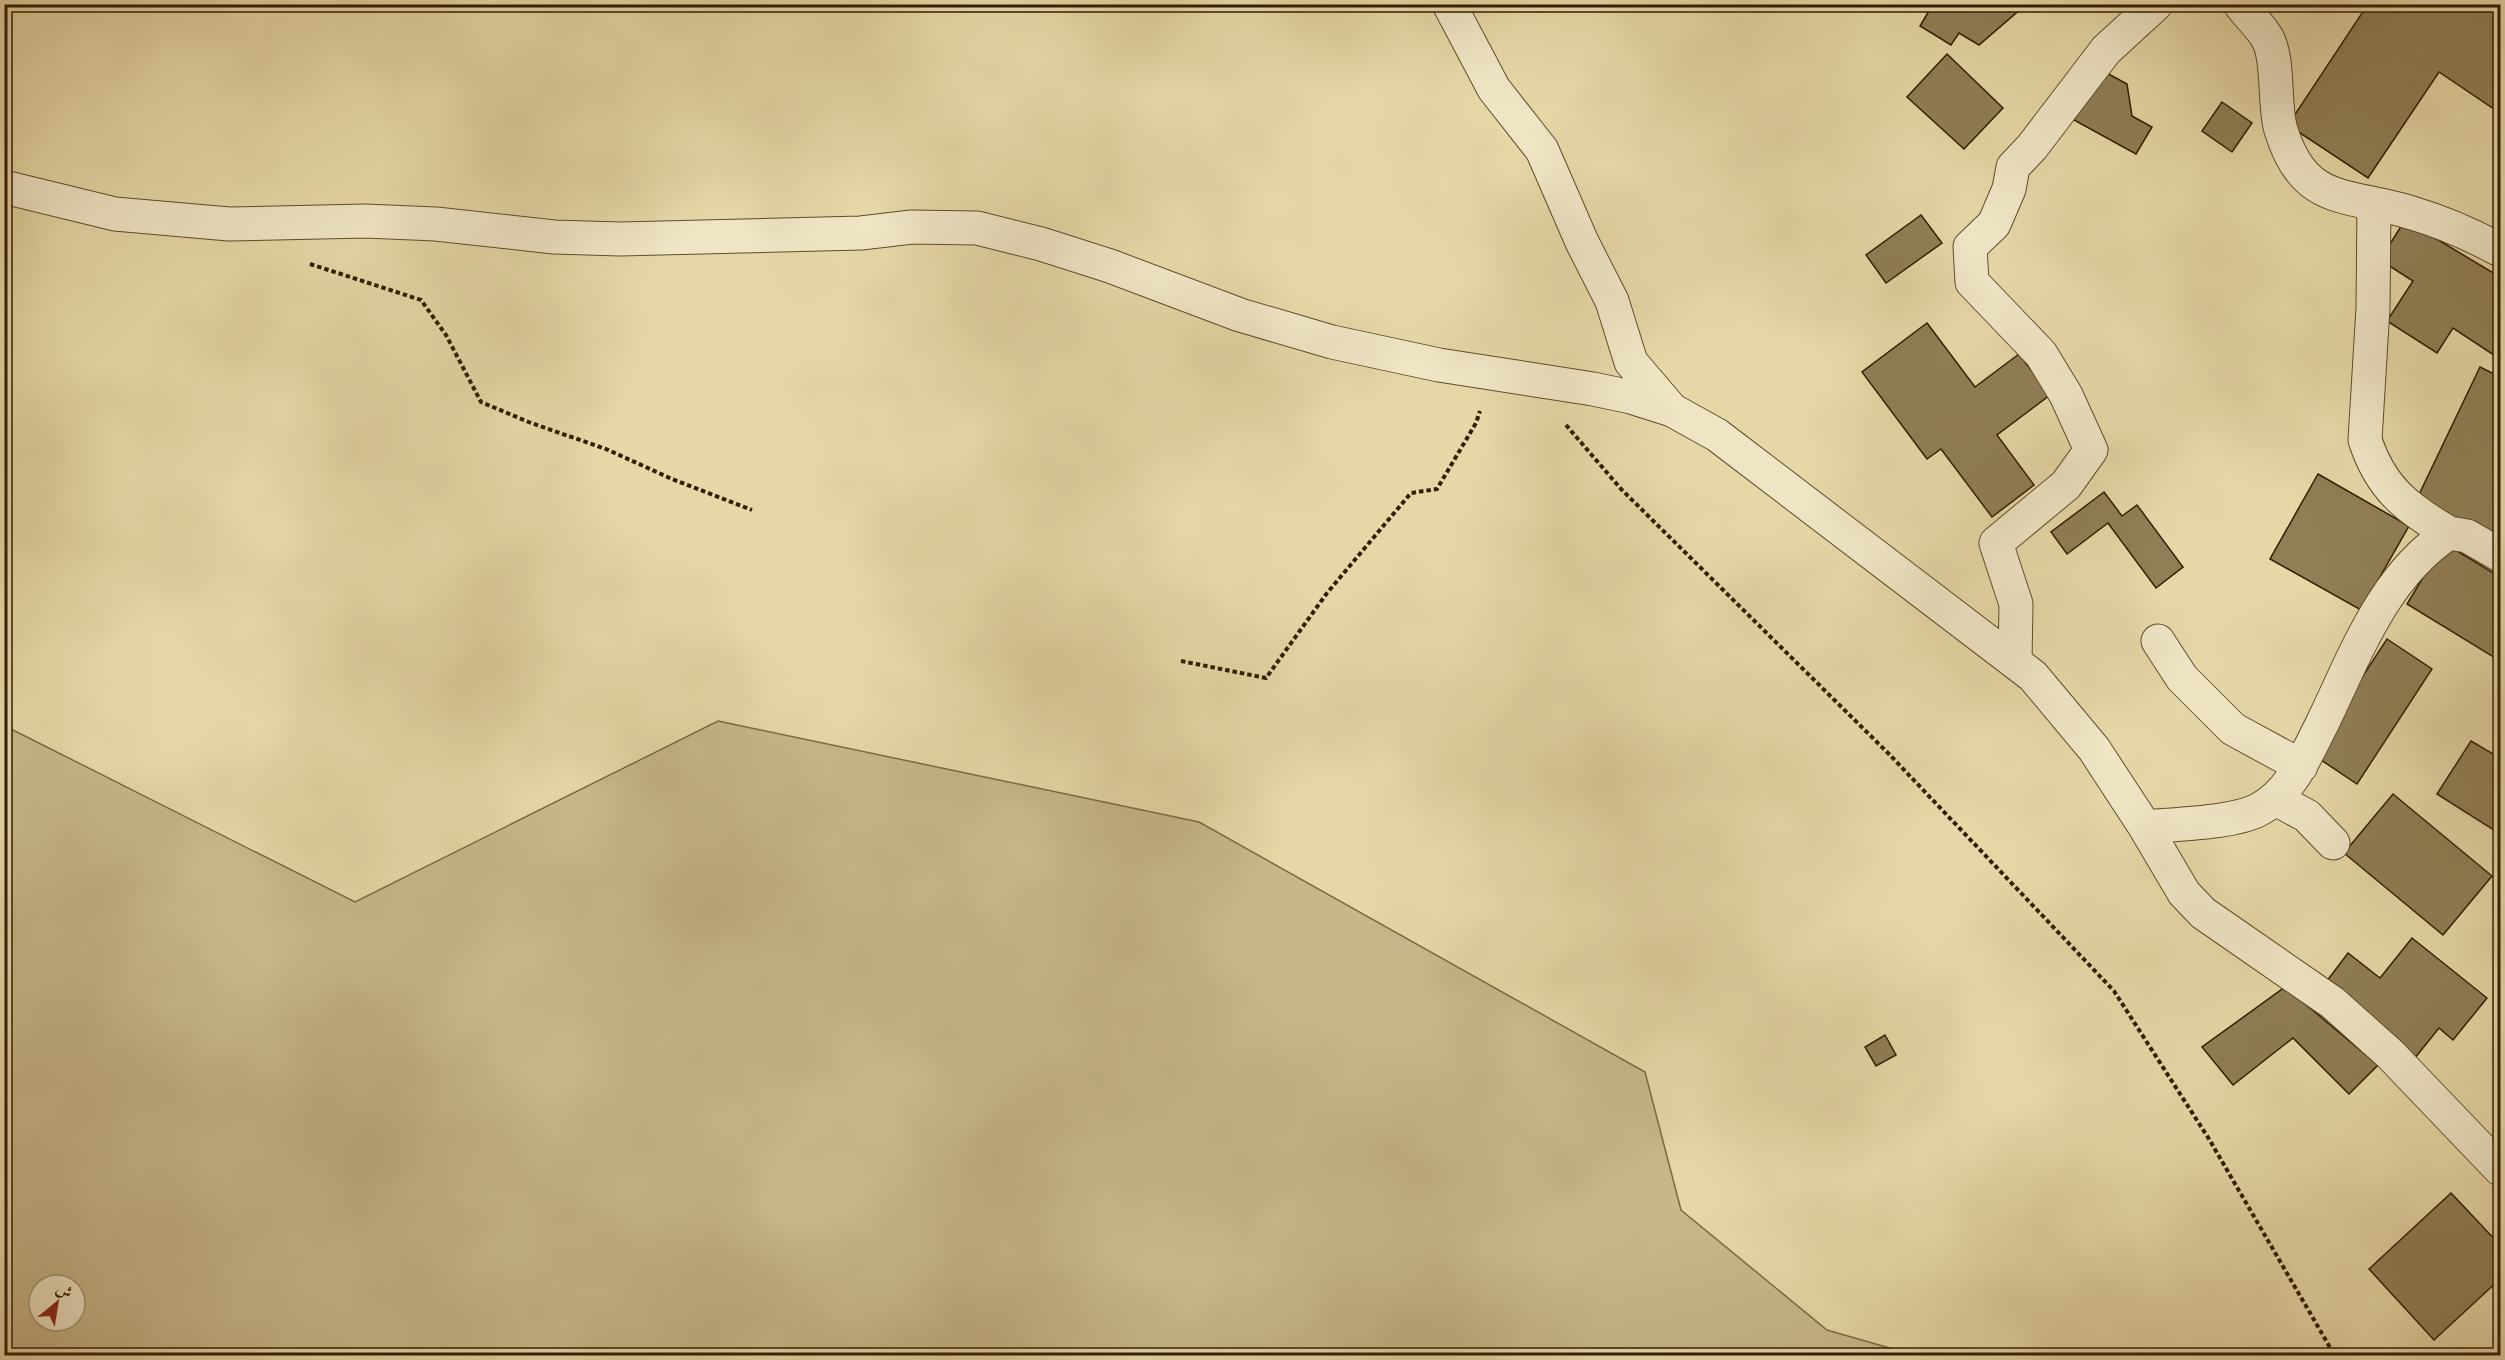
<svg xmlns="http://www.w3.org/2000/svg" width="2505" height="1360" font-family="'Libre Caslon Text',Amiri,serif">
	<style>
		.green { fill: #c7b78a; stroke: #7c6a45; stroke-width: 1.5; fill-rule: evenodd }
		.building { fill: #907e56; stroke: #321d00; stroke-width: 1.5 }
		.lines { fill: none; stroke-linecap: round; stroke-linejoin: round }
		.minor-casing { stroke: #5f4c2a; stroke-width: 35 }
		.path { stroke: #321d00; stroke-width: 4; stroke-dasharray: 4.5 3; stroke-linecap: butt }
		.minor { stroke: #efe5c5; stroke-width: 33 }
	</style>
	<rect width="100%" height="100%" fill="#e6d7a6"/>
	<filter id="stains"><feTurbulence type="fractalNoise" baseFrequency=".00333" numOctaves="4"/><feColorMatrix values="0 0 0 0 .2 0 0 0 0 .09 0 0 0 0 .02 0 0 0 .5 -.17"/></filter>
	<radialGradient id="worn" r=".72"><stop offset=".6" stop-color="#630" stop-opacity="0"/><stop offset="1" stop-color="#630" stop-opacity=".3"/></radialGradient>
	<!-- green -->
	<path class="green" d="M718 721 1199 822 1645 1072 1681 1210 1827 1330 1914 1355H5V726L355 902ZM39 1285H75V1321H39Z"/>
	<!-- building -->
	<path class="building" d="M1933 4H2021L2023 7 1979 45 1959 33 1951 45 1920 26Z
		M2368 4H2490L2500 11V113L2439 72 2368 178 2288 125Z
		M1947 54 2003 108 1964 149 1907 97Z
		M2103 71 2127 84 2132 116 2152 127 2136 154 2074 120Z
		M2222 102 2252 123 2232 152 2202 131Z
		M1921 215 1942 243 1886 283 1866 255Z
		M2405 220 2500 277V359L2453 328 2437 353 2387 321 2413 281 2380 260Z
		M1927 323 1975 387 2019 354 2050 395 1997 435 2034 485 1992 517 1941 449 1927 459 1862 372Z
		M2480 367 2500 377V544L2415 503Z
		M2318 474 2409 526 2361 610 2270 559Z
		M2104 492 2122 516 2137 505 2183 567 2156 588 2108 523 2067 554 2051 532Z
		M2444 543 2500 577V661L2407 604Z
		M2387 639 2432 669 2357 784 2312 754Z
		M2471 741 2493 754 2500 742V834L2437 794Z
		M2393 794 2492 876 2443 935 2344 853Z
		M2412 938 2487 998 2453 1040 2439 1028 2415 1058 2323 986 2348 953 2380 978Z
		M2285 987 2378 1065 2349 1094 2293 1038 2233 1085 2202 1047Z
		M1885 1035 1896 1055 1876 1066 1865 1047Z
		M2451 1193 2500 1245V1279L2434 1340 2369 1269Z"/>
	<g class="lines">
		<defs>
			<path id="minor" d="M1449 4 1494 89 1542 150 1582 242 1612 301 1631 362 1672 410
				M2240 4C2248 15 2259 25 2266 36 2280 57 2273 105 2281 130 2304 207 2349 193 2412 213 2443 222 2472 235 2500 250
				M4 187 115 214 229 224 365 221 436 224 554 237 620 239 861 233 912 227 977 228 1041 244 1110 266 1240 315 1332 342 1439 365 1593 389 1631 397 1672 410 1717 435 2033 676 2094 749 2145 827 2184 893 2203 913 2333 1003 2390 1054 2500 1169
				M2374 205 2373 308 2365 440C2381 489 2407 508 2449 533
				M2158 641 2182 678 2233 729 2301 766
				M2015 662 2016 604 1996 543 2066 485 2091 450 2066 395 2041 354 1972 282 1970 247 1994 224 2009 189 2013 167 2032 147 2106 50 2156 4
				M2276 799 2307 816 2333 843
				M2145 827C2175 824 2233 823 2258 810 2291 793 2306 755 2322 724 2355 656 2383 576 2449 533L2467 536 2500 555"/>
		</defs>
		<!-- minor casing -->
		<use href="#minor" class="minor-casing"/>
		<!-- path -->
		<path class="path" d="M310 264 421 300 446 335 481 402 531 423 606 449 672 479 752 510
			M1566 425 1621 489 1889 754 2114 991 2209 1139 2335 1356
			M1181 661 1266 678 1327 593 1411 493 1437 489 1476 423 1480 411"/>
		<!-- minor -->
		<use href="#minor" class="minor"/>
	</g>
	<!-- margin -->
	<rect width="2505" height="1360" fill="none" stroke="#e6d7a6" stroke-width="24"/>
	<rect x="6" y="6" width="2493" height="1348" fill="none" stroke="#321d00" stroke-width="3"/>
	<rect x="12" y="12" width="2481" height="1336" fill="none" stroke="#321d00" stroke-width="1.5"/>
	<!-- north arrow -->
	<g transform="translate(57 1303) rotate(30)"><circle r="28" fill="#efe5c5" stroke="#a39576" stroke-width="1.5"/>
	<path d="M0-4.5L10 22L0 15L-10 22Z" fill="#8f2418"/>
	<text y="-9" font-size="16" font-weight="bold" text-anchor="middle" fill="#321d00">ش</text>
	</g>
	<rect width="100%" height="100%" filter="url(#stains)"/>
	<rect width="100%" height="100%" fill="url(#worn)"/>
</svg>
